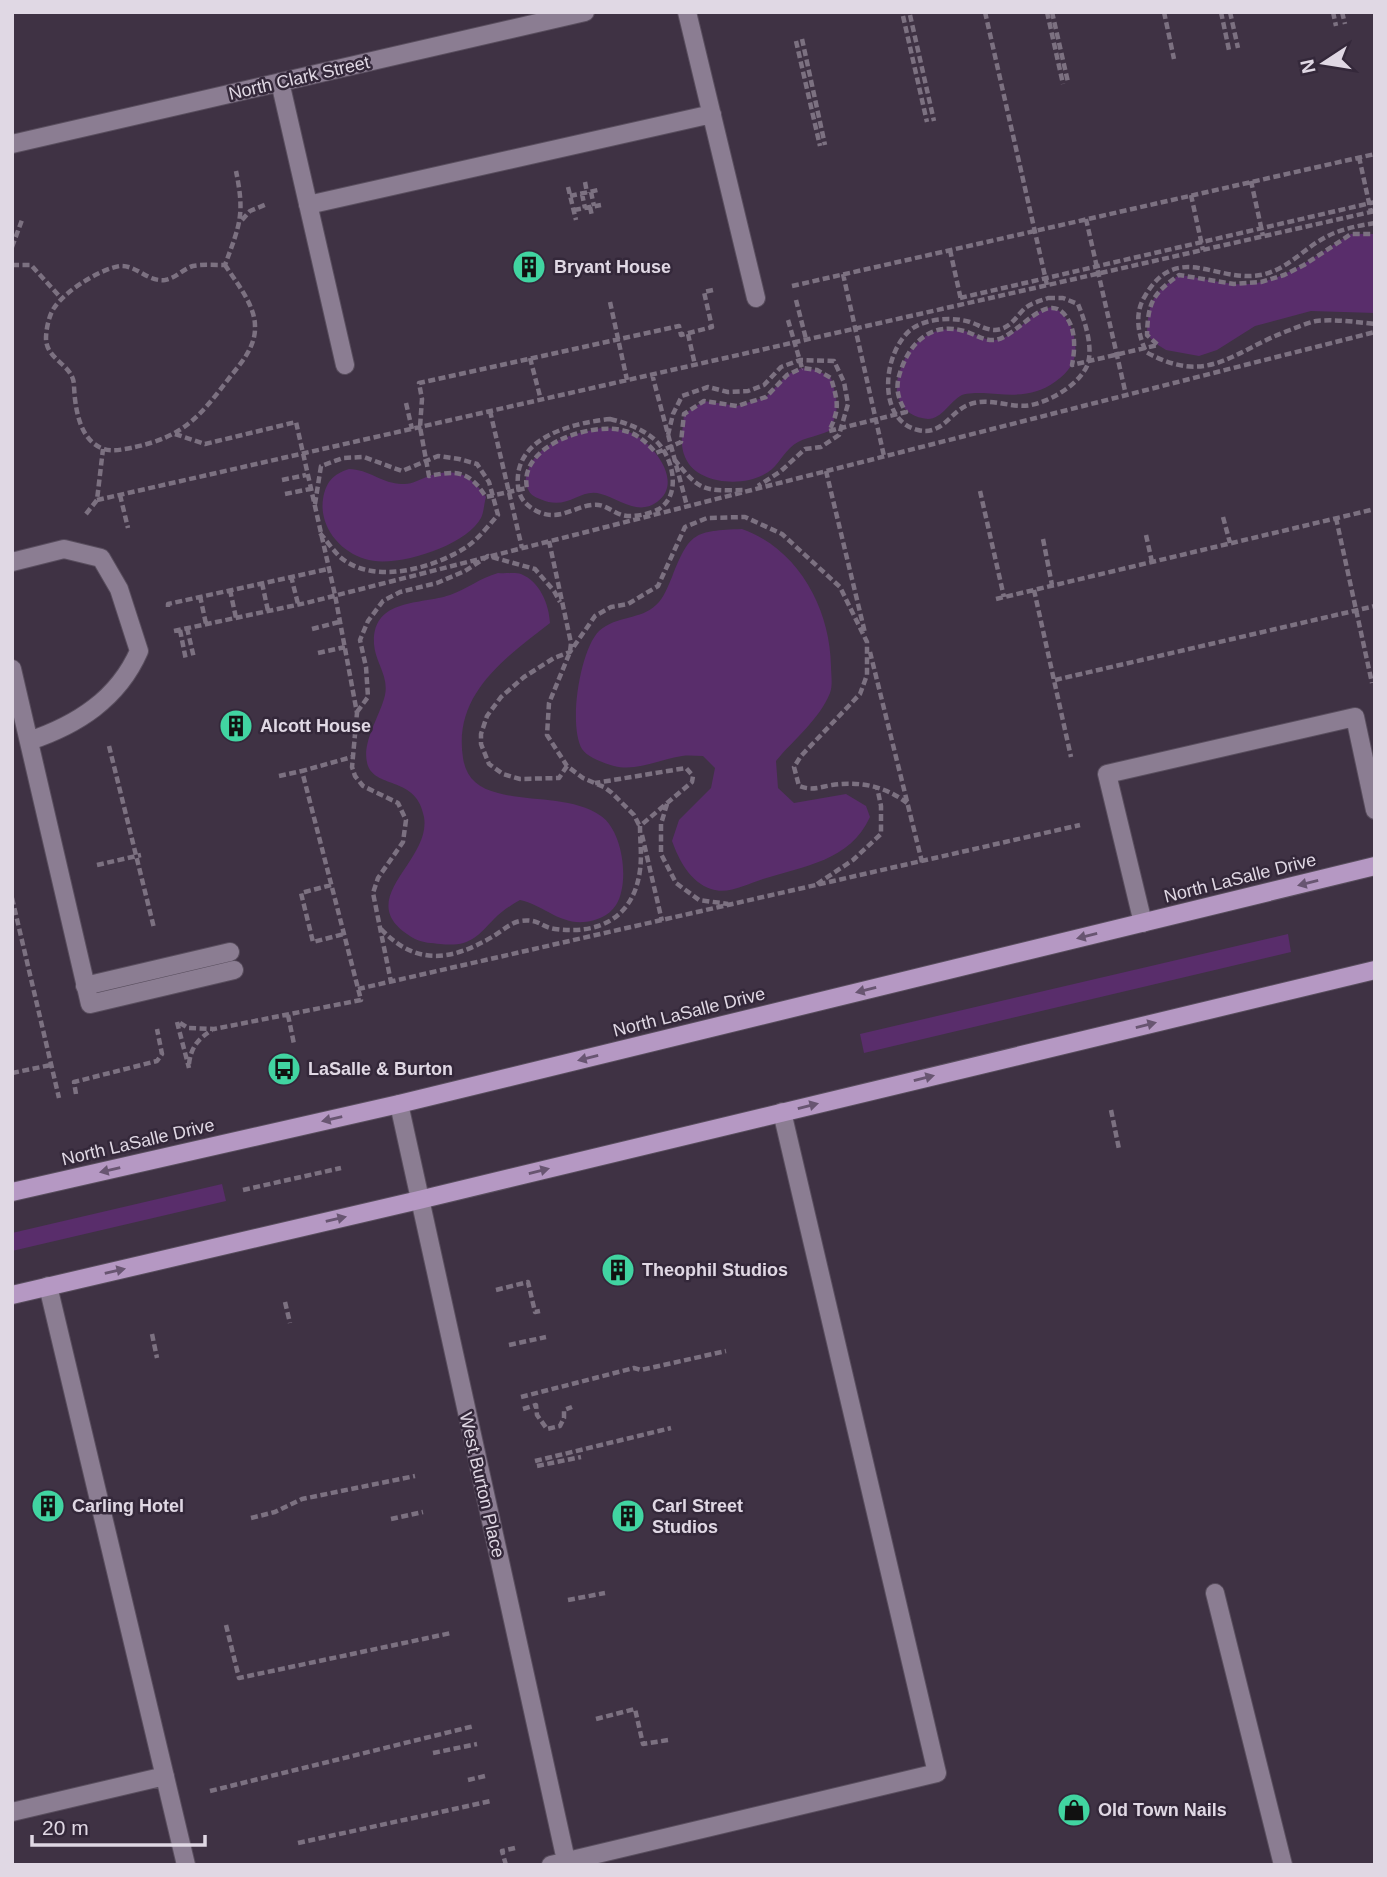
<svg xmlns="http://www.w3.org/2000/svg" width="1387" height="1877" font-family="Helvetica,sans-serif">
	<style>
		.green { fill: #592d6b }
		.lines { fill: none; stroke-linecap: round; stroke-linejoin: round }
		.minor-casing { stroke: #594e5e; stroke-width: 20 }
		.major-casing { stroke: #594e5e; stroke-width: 20 }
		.path { stroke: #7c7181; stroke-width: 4.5; stroke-dasharray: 7 3.5; stroke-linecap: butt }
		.minor { stroke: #8b7d92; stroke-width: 18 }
		.major { stroke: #b598c3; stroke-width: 18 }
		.oneway { fill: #685571 }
		.labels { text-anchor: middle; stroke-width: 5; stroke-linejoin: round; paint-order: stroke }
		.street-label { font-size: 18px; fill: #e0d8e4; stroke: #34283a }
		.poi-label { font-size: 18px; font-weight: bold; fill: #e0d8e4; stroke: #34283a; text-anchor: start }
	</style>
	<rect width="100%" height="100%" fill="#3f3244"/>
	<!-- green -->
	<path class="green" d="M1351 234H1375V313L1311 311 1255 326 1217 350 1199 356 1166 350 1158 345 1147 335C1148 303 1152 294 1179 275 1197 277 1215 282 1233 284 1279 288 1314 256 1351 234Z
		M1052 307C1072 314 1082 349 1071 366 1064 377 1048 388 1037 391 1019 397 1001 394 983 393 977 393 968 393 962 395 950 401 942 419 928 419 915 418 903 411 899 399 894 386 898 375 903 363 914 337 940 322 968 332 980 336 990 344 1003 338 1022 331 1031 310 1052 307Z
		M802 368 817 370 831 378C838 402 840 409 829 431 816 437 799 438 790 448 780 458 776 469 763 475 741 487 696 484 685 457 679 443 683 429 684 414L704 401 737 406 766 397 787 375Z
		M601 428C613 428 626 429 637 436 656 448 683 483 657 502 638 516 619 499 601 494 580 487 568 512 540 499 535 497 530 495 528 489 525 484 525 479 527 474 535 442 573 434 601 428Z
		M349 469C368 469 383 484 402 484 412 485 420 479 429 476 456 467 470 474 486 497 484 503 484 512 481 518 466 546 395 569 365 559 339 551 319 526 323 499 326 482 333 474 349 469Z
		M742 529C798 549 830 608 831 666 831 674 833 685 830 693 819 720 794 739 776 761L778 788 794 803 846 794 866 806 870 817C850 861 804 866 763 879 747 884 728 895 711 889 690 882 679 860 672 841L679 820 711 788 715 768 703 756C696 756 689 755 682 756 660 759 637 772 614 766 604 763 588 758 582 749 568 725 580 650 599 631 617 615 641 620 656 605 664 598 668 586 672 577 690 532 694 531 742 529Z
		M498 573C505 574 515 572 521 574 540 582 549 604 550 623 505 658 453 694 463 758 466 778 478 788 498 793 530 802 572 796 601 816 623 831 630 883 616 905 609 916 596 921 584 922 559 924 543 905 520 900 511 905 502 911 494 919 476 938 469 947 440 944 432 943 423 943 415 939 347 901 432 863 424 817 417 776 377 789 368 766 360 744 380 717 385 695 389 676 375 662 374 644 372 598 420 605 450 595 467 589 480 578 498 573Z
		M1288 934 1291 952 864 1053 860 1034Z
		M222 1184 226 1201 12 1251V1233Z"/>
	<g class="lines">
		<defs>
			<path id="minor" d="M687 12 756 298
				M280 82 345 365
				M12 144 585 12
				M308 205 712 114
				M12 562 64 549 101 558 119 589 139 651C118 699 77 725 29 741
				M12 669 90 1004 234 970
				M1143 923 1107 774 1355 717 1375 810
				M85 986 230 952
				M399 1104 567 1865
				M48 1286 186 1865
				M1215 1593 1283 1865
				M12 1812 165 1776
				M551 1865 937 1773 782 1112"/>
			<path id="major" d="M12 1192 399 1104 1375 866
				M12 1295 419 1200 1375 970"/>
		</defs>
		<!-- minor casing -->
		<use href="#minor" class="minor-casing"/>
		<!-- major casing -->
		<use href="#major" class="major-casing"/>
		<!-- path -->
		<path class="path" d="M985 12 1047 285
			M1047 12 1063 84
			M1052 12 1068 82
			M1164 12 1174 59
			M1221 12 1229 50
			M1230 12 1238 48
			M1333 12 1336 26
			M1342 12 1345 24
			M910 15 934 121
			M903 16 927 122
			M802 39 825 145
			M796 41 820 146
			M1359 157 1371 212
			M1251 181 1263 236
			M585 182 587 193
			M568 187 576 220
			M591 192 594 206
			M582 194 585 208
			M1191 195 1203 250
			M570 196 598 190
			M590 207 592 216
			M574 210 601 205
			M1086 219 1126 395
			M242 220 250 211 267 204
			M1375 223C1357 226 1340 229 1324 238 1304 249 1288 268 1265 274 1218 286 1178 239 1145 296 1134 313 1138 334 1146 352 1209 387 1232 351 1290 330 1298 327 1307 323 1316 321 1335 319 1356 322 1375 324
			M12 247 22 220
			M950 250 961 300
			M12 265H31L62 299
			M225 265C236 282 255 305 255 326 256 346 242 362 230 377 200 416 185 436 135 447 126 449 112 452 104 449 79 441 75 407 74 386 74 364 46 361 46 338 46 330 49 315 54 308 65 291 100 269 120 266 137 265 147 282 165 280 176 278 183 269 193 266 203 264 215 265 225 265 240 224 245 215 236 171
			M843 274 884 456
			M792 286 1375 154
			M713 290 704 292 712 327 681 335 679 326 419 383 422 399 420 427 429 476C458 470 469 471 486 497L527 488C518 445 593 421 625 431 638 434 647 443 656 453L681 442 684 414 704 401 737 406 766 397 787 375 802 368
			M960 298 1375 202
			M1048 298H1063L1078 304C1085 321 1094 349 1087 366 1078 385 1051 401 1031 405 1010 409 989 396 968 405 950 412 942 436 918 430 875 420 883 349 913 328 928 318 954 317 970 322 979 325 986 330 995 330 1010 329 1015 318 1024 309 1031 303 1040 301 1048 298Z
			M796 300 806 339
			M610 302 627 380
			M788 320 802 368 817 370 831 378C838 402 840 409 829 431L906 412C896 396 895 385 902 367 912 340 934 322 964 331 975 334 983 341 995 340 1018 337 1048 287 1067 318 1076 331 1075 350 1072 365L1158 345 1147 335C1148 303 1152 294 1179 275L1234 284 1261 282 1284 275 1304 265 1351 234H1375
			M688 334 695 365
			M530 358 541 400
			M652 374 687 506
			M406 403 412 429
			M490 411 522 548
			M610 419C626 423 641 428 654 439 672 454 683 494 659 509 649 514 633 518 622 515 612 512 604 503 592 505 574 507 561 520 541 513 529 508 519 500 518 486 513 437 573 423 610 419Z
			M175 434 205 444 296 422 335 595 357 713 352 767 355 776 363 786 398 803 406 820 403 842 378 878 373 893 391 982
			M668 435 673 414 682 396 708 387 728 392 748 391 764 385 781 367 800 360 834 361 844 382 848 404 839 435 821 447 805 449 781 471 758 486
			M674 459C700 491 702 491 743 490
			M826 471 865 633
			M282 480 306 475
			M980 491 1004 597
			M285 494 310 489
			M120 495 128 528
			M97 500 1375 211
			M315 504 321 466 343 458 364 457 402 471 438 456 459 459 477 464 489 482 498 515C489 525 479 538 468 546 435 568 374 586 340 557 333 550 326 540 319 532
			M86 514 97 500 103 449
			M1223 517 1230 543
			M1336 518 1372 683
			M1146 535 1152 562
			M1043 539 1052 585
			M549 541 571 643 570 652 549 703 547 735 567 766 583 778 604 787 612 793 634 815 640 827
			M291 576 298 604
			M262 583 268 611
			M230 590 236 618
			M1034 590 1071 757
			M200 596 206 624
			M996 599 1375 509
			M168 607V604L328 569
			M187 628 194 658
			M312 629 339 622
			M180 630 186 660
			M174 631 306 603 1375 332
			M870 652 922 862
			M318 653 345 647
			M1055 680 1375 606
			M357 712 368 697 366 667 360 640 368 621 383 601 400 592 437 583 465 571 488 556 535 569 554 591 560 602
			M109 746 154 928
			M567 766 559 778 520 779 503 774 489 764 481 744V734L487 716 501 697 524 677 554 658 570 652 595 616 611 607 628 604 658 586 685 527 707 518 745 517 782 534 840 587 867 642V675L860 694 801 756 794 767 799 786C812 791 820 787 832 785 860 781 885 786 907 803
			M279 776 302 771
			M667 804 661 824V854L676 883 699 900 728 904
			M642 835 662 921
			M97 865 141 855
			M817 884 853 860 881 834V806L877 787
			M331 885 301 893 313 942 344 934
			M12 898 59 1098
			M381 929C416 966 451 961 492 937 501 932 510 923 520 921 539 918 540 927 555 929 600 935 634 917 640 870 642 856 640 841 640 826L692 782 693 776 686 768 595 783
			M358 989 1080 825
			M288 1015 294 1044
			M177 1022 189 1068
			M180 1023 188 1028 214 1029 361 1000 302 771 352 757
			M189 1064C191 1047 198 1039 212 1030
			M12 1073 51 1065
			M76 1094 74 1082 157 1061 162 1054 157 1029
			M1111 1110 1119 1149
			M243 1190 341 1168
			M496 1290 528 1282 535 1312 540 1311
			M285 1302 290 1323
			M152 1334 157 1358
			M509 1345 546 1337
			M521 1397 634 1368 641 1370 726 1351
			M523 1409 536 1405 537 1415 547 1429 560 1426 564 1418V1410L572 1407
			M535 1461 671 1428
			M537 1466 581 1457
			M251 1518 275 1512 302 1499 415 1476
			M391 1519 423 1512
			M568 1600 605 1593
			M226 1625 239 1678 451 1633
			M596 1719 635 1709 643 1744 668 1740
			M433 1753 477 1744
			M468 1780 485 1776
			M210 1791 474 1726
			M298 1843 491 1801
			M506 1865 502 1851 515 1848"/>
		<!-- minor -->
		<use href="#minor" class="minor"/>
		<!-- major -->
		<use href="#major" class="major"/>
	</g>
	<!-- one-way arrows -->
	<defs><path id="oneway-solid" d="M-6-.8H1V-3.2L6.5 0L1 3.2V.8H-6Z" transform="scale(1.75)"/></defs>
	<g class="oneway">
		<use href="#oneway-solid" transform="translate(1308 883) rotate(166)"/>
		<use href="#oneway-solid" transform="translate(1087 936) rotate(166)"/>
		<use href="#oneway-solid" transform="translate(866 990) rotate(166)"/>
		<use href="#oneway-solid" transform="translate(1146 1025) rotate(-14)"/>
		<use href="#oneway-solid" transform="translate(588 1058) rotate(166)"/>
		<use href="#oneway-solid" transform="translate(924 1078) rotate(-14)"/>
		<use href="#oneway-solid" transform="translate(808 1106) rotate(-14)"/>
		<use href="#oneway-solid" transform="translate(332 1119) rotate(167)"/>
		<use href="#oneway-solid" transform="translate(110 1170) rotate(167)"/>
		<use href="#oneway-solid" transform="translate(539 1171) rotate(-14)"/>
		<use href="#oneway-solid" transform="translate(336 1219) rotate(-13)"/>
		<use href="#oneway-solid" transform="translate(115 1271) rotate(-13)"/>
	</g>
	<!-- icons -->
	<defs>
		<symbol id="building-disc" viewBox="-11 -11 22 22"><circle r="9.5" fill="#41d4a1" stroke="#34283a"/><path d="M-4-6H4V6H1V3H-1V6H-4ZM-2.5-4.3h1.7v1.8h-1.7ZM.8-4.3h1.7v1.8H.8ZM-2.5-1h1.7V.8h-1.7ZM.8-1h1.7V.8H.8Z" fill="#111"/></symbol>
		<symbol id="bus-disc" viewBox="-11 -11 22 22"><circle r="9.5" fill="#41d4a1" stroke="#34283a"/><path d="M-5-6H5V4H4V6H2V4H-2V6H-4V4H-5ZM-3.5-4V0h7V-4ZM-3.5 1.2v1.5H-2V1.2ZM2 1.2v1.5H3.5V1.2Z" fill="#111"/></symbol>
		<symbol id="shop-disc" viewBox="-11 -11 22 22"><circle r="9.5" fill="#41d4a1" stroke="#34283a"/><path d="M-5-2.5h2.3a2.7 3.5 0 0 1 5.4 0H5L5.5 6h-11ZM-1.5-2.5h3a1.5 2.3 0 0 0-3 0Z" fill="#111"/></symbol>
	</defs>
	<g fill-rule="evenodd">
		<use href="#building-disc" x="510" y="248" width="38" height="38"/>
		<use href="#building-disc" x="217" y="707" width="38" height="38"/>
		<use href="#bus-disc" x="265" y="1050" width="38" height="38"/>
		<use href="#building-disc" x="599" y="1251" width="38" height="38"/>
		<use href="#building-disc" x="29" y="1487" width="38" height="38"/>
		<use href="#building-disc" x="609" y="1497" width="38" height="38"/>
		<use href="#shop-disc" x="1055" y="1791" width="38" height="38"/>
	</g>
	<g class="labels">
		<!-- street labels -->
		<g class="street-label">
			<text transform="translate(299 78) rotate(-13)" y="6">North Clark Street</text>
			<text transform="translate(1240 878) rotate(-14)" y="6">North LaSalle Drive</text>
			<text transform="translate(689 1012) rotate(-14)" y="6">North LaSalle Drive</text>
			<text transform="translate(138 1142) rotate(-13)" y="6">North LaSalle Drive</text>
			<text transform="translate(482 1485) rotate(77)" y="6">West Burton Place</text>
		</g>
		<!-- poi labels -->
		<g class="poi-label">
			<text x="554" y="273">Bryant House</text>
			<text x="260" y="732">Alcott House</text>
			<text x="308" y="1075">LaSalle &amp; Burton</text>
			<text x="642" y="1276">Theophil Studios</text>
			<text x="72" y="1512">Carling Hotel</text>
			<text x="652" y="1512">Carl Street<tspan x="652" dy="21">Studios</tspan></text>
			<text x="1098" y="1816">Old Town Nails</text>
		</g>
	</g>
	<!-- border -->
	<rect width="1387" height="1877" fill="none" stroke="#e0d8e4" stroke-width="28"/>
	<!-- north arrow -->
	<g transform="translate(1324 63) rotate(258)" stroke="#34283a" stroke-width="5" paint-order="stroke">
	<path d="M0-5L12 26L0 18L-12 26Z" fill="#e0d8e4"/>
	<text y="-10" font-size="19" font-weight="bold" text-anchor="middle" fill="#e0d8e4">N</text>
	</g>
	<!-- scale -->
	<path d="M32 1835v10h173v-10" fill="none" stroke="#e0d8e4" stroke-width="3.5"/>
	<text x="42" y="1835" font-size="21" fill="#e0d8e4" stroke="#34283a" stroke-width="5" paint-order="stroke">20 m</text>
</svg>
